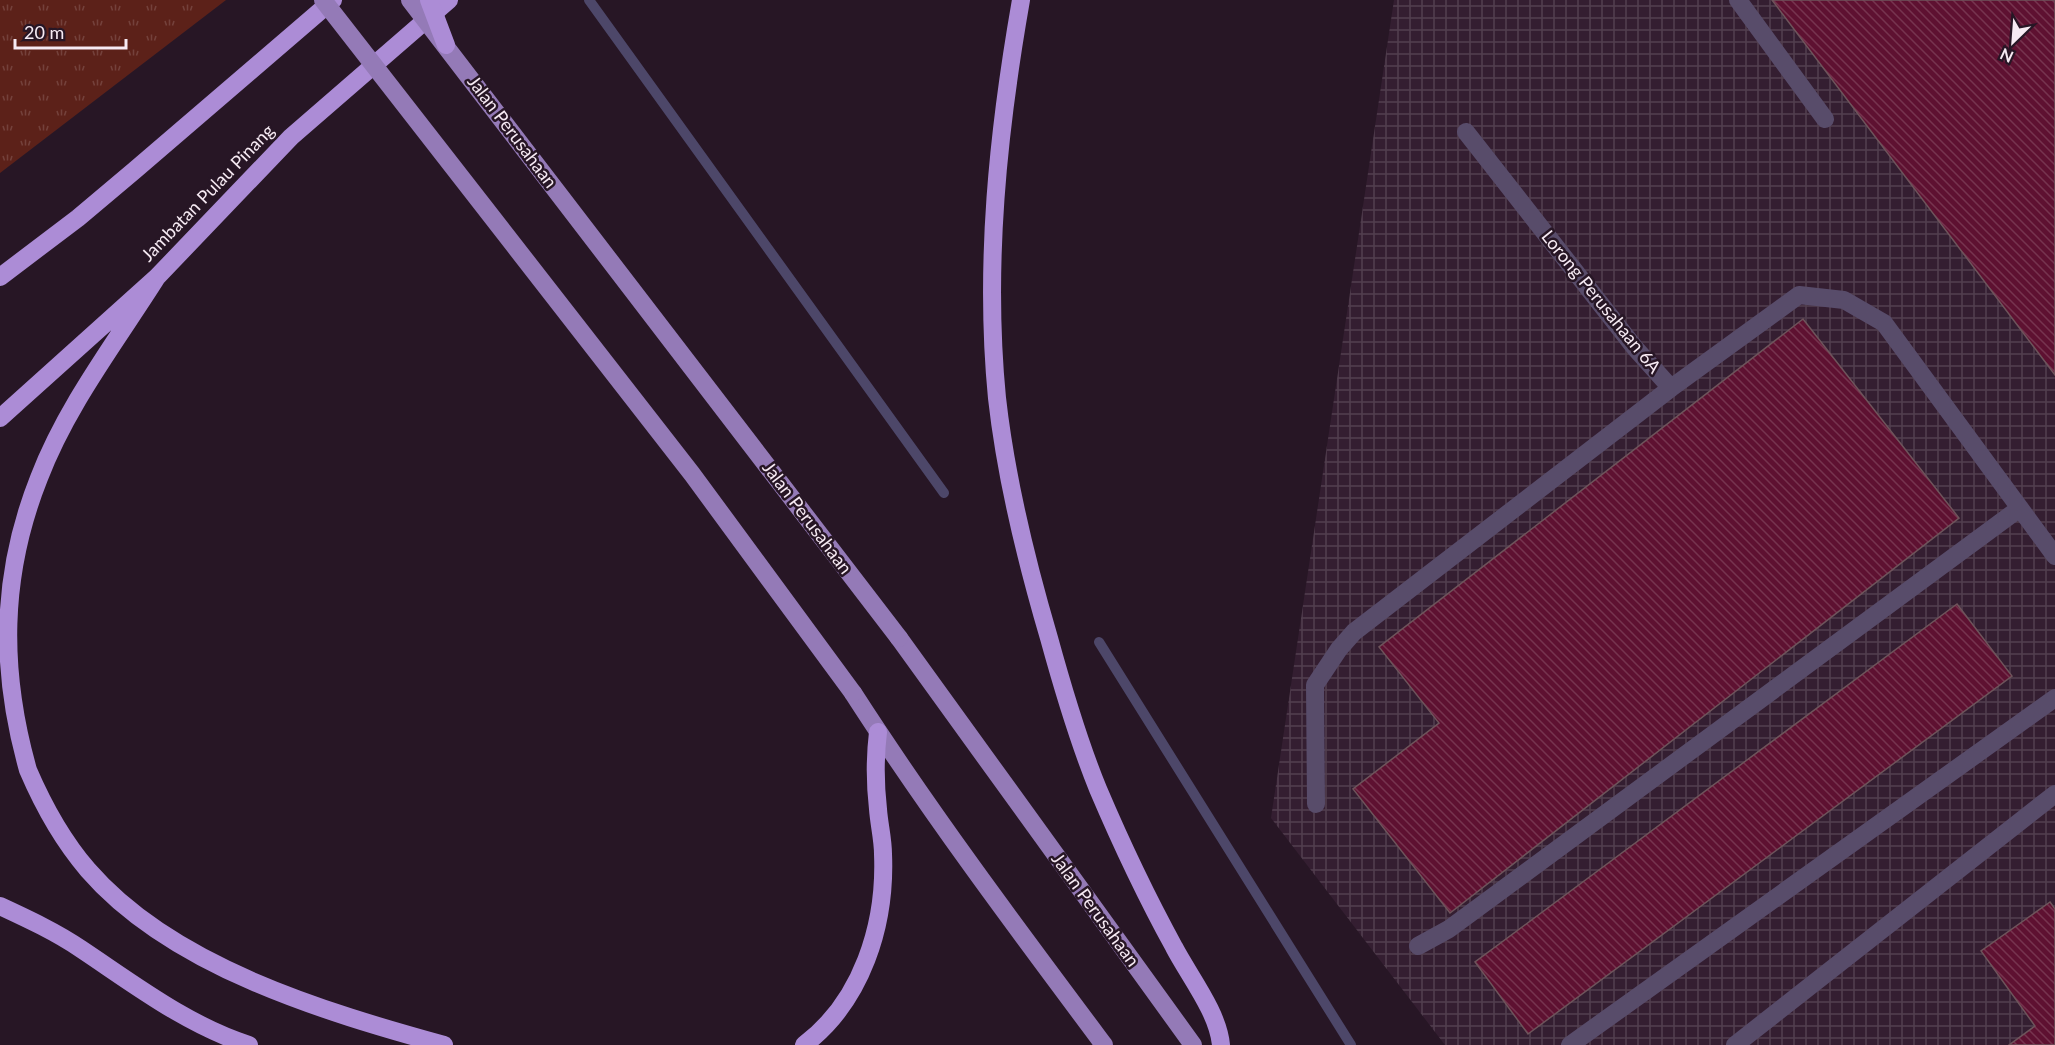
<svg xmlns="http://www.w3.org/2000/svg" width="2055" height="1045" font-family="Lato,sans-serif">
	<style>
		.industrial { fill: url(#industrial-grid) }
		.grass { fill: url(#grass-tufts) }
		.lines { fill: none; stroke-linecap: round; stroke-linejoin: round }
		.stream { stroke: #4d4769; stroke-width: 10 }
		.building { fill: url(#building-back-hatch); stroke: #6e545b; stroke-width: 1.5 }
		.minor { stroke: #584c6a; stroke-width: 18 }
		.major { stroke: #947ab7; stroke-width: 18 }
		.highway { stroke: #ac8cd6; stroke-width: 18 }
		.major-bridge { stroke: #947ab7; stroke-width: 18 }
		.highway-bridge { stroke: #ac8cd6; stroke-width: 18 }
		.labels { text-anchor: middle; stroke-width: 5; stroke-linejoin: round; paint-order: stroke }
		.street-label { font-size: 18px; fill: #f6eaf3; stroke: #271625 }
	</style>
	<defs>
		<pattern id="industrial-grid" width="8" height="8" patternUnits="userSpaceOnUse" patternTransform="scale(1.5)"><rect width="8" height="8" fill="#341e31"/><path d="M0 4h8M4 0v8" fill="none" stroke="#523f4f"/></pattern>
		<pattern id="grass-tufts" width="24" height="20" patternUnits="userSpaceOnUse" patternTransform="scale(1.5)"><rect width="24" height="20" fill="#5c2119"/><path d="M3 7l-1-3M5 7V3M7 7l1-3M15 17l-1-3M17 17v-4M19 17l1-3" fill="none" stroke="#74413b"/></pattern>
		<pattern id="building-back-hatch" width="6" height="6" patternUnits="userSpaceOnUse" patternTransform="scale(1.5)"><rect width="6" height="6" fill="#5e1131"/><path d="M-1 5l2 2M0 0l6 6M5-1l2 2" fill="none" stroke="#76344f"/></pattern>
	</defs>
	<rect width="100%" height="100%" fill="#271625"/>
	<!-- industrial -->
	<path class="industrial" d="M1394 0H2055V1045H1445L1271 818Z"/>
	<!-- grass -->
	<path class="grass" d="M0 0H226L0 173Z"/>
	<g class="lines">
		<!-- stream -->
		<path class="stream" d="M589 0 944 493
			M1099 642 1351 1045"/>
	</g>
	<!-- building -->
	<path class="building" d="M1772 0H2055V375Z
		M1803 319 1959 518 1450 913 1353 789 1439 723 1379 647Z
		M1957 604 2012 676 1528 1034 1475 962Z
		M2050 902 2055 909V1045H2009L2035 1026 1981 951Z"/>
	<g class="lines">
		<!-- minor -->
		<path class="minor" d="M1738 0 1825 119
			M1466 132 1635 348 1671 388 1799 295 1844 300 1884 323 2055 556
			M1316 804 1315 685 1339 649 1354 632 1671 388
			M1418 946 1449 929 2020 508
			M1570 1045 2055 698
			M1735 1045 2055 794"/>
		<!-- major -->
		<path class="major" d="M899 638 1193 1045
			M853 693C931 814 1018 930 1104 1045"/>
		<!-- highway -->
		<path class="highway" d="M1021 0C998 131 984 265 997 398 1006 479 1026 560 1049 638 1063 689 1078 740 1098 789 1121 843 1146 896 1174 947 1189 976 1218 1012 1221 1045
			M0 277 78 218 135 170 333 0
			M157 277C116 342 67 405 39 478 0 576 0 671 28 770 43 805 63 841 88 870 172 967 325 1012 444 1045
			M0 418 157 277 291 137 449 0
			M0 906C28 919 56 932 81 949 135 985 187 1025 249 1045
			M804 1045C862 1001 886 925 883 854 883 839 879 824 878 809 875 783 875 757 878 732"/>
		<!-- major-bridge -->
		<path class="major-bridge" d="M323 0 692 474 853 693
			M410 0 899 638"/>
		<!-- highway-bridge -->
		<path class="highway-bridge" d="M429 0 446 45"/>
	</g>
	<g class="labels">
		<!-- street labels -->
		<g class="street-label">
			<text transform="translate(512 132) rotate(53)" y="6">Jalan Perusahaan</text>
			<text transform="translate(208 193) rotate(-46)" y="6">Jambatan Pulau Pinang</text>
			<text transform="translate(1601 302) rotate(51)" y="6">Lorong Perusahaan 6A</text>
			<text transform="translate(807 518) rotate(53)" y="6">Jalan Perusahaan</text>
			<text transform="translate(1095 910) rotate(54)" y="6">Jalan Perusahaan</text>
		</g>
	</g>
	<!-- north arrow -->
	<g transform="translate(2013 42) rotate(205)" stroke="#271625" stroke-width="4.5" paint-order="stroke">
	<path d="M0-4.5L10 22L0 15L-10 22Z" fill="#f6eaf3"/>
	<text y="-9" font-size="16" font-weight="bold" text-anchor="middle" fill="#f6eaf3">N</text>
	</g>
	<!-- scale -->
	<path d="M15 39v9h111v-9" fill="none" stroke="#f6eaf3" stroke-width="3"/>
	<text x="24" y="39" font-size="18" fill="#f6eaf3" stroke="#271625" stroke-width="4.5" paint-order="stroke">20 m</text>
</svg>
